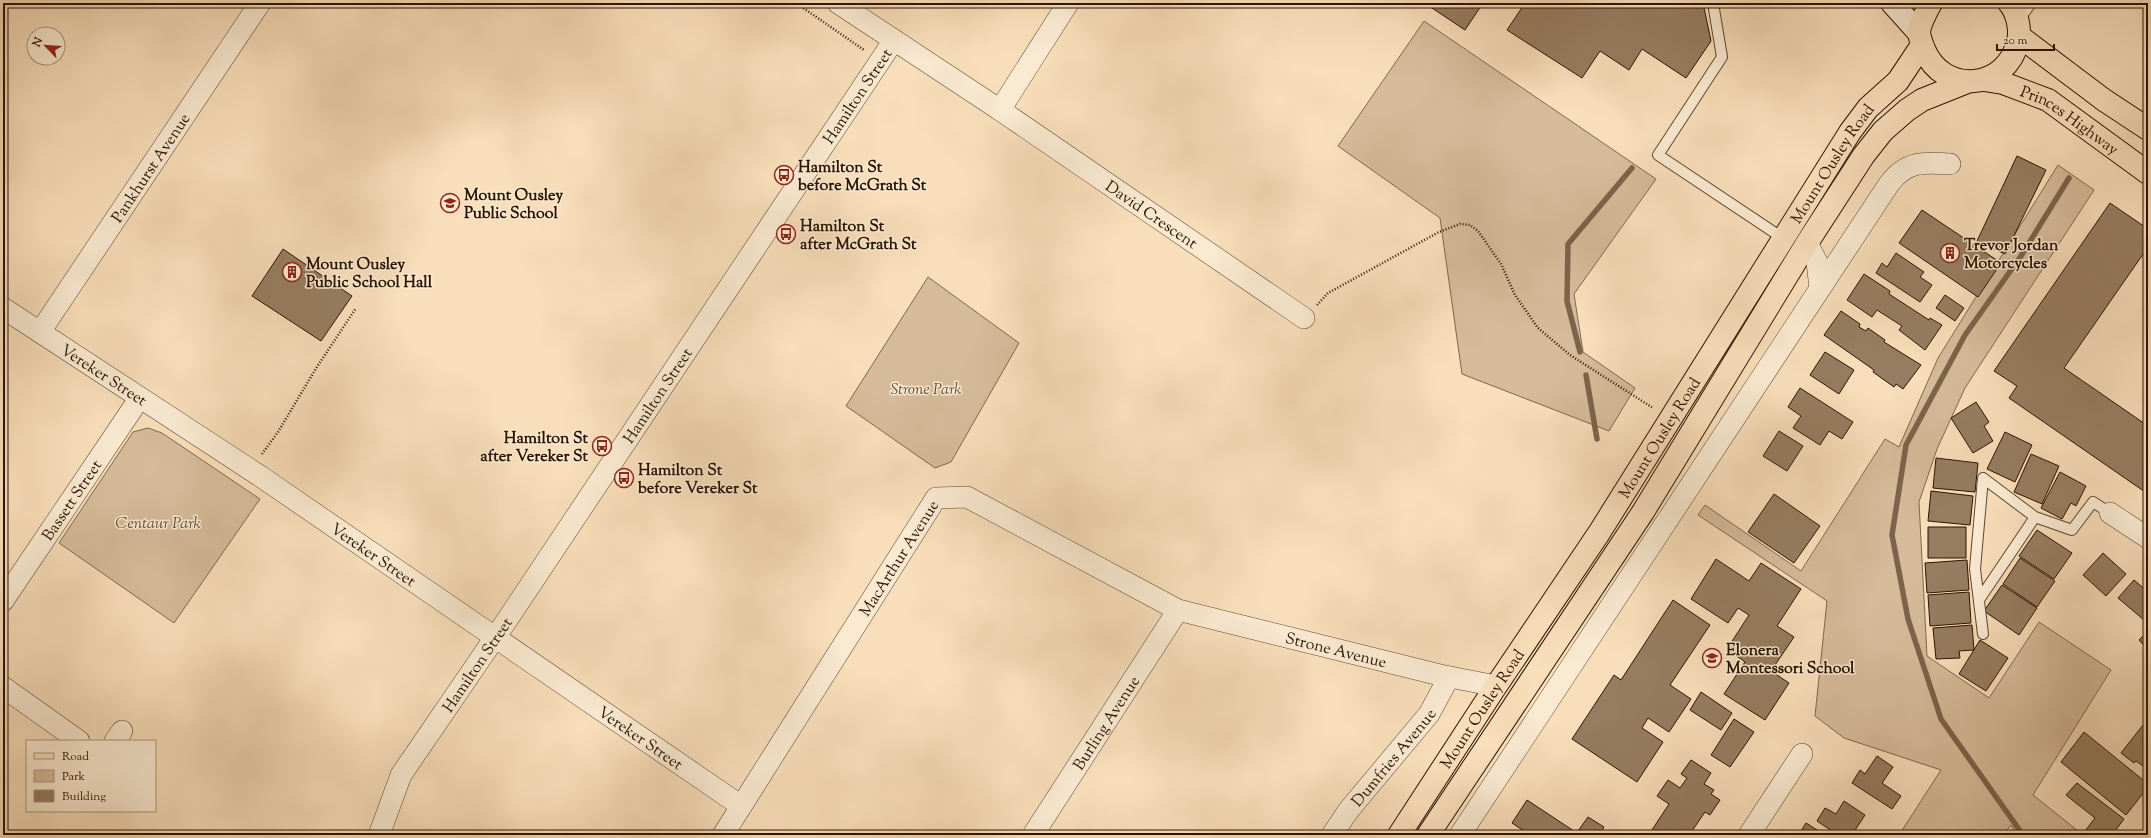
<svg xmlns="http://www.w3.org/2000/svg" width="2151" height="838" font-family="'Sorts Mill Goudy',serif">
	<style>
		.green { fill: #d5bb9a; stroke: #80674d }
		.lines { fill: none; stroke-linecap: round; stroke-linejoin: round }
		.stream { stroke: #7c634a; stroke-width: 5.5 }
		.building { fill: #967d61; stroke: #2b1300 }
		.service-casing { stroke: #5e462e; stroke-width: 12 }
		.minor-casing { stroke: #5e462e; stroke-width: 22 }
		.secondary-casing { stroke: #2b1300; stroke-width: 24 }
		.primary-casing { stroke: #2b1300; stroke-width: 24 }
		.path { stroke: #2b1300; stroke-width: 2.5; stroke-dasharray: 1 2; stroke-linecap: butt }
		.service { stroke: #faead2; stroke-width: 10 }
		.minor { stroke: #faead2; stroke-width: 21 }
		.secondary { stroke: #faead2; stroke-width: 22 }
		.primary { stroke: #f8deba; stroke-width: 22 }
		.labels { text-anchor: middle; stroke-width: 3; stroke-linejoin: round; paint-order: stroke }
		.street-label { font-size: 16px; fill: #2b1300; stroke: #faead2 }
		.poi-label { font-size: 16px; font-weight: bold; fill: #2b1300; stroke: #faead2; text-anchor: start }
		.park-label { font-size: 16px; font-style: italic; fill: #664e36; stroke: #faead2 }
	</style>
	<rect width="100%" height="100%" fill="#f8deba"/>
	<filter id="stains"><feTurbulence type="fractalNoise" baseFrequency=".005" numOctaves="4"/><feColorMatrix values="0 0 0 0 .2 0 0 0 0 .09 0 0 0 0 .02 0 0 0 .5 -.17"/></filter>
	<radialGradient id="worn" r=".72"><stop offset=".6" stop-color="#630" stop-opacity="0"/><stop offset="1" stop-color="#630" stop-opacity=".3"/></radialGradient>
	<!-- green -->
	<path class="green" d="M1424 21 1656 179 1574 294 1583 352 1635 388 1609 431 1462 374 1440 218 1338 146Z
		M2058 165 2094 190 1965 388 1937 449 1919 502 1927 656 1989 698 2039 622 2111 670 2033 795 2083 835H2017L2011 825 2003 835H1899L1941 770 1844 738 1815 716 1827 601 1698 515 1705 505 1801 571 1885 439 1899 447 1938 358Z
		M928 277 1019 343 951 462 935 468 846 406Z
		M148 428 162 433 260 499 174 623 59 543 133 432Z"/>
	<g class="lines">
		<!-- stream -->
		<path class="stream" d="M1580 352 1567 301 1568 244 1632 168
			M1586 375 1597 439
			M2023 835 1941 719 1908 619 1892 535 1906 445 1965 335 2021 256 2069 178"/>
	</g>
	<!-- building -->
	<path class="building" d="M1404 3H1415L1412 8Z
		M1431 3H1483L1465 30 1429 6Z
		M1525 3H1703L1711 41 1686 78 1642 49 1629 70 1600 51 1582 78 1507 30Z
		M2147 3H2148V13L2143 9Z
		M2017 156 2046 170 2005 254 1977 241Z
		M2110 203 2148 229V247L2064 368 2148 426V494L2009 398 2017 386 1994 371Z
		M1922 210 2001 263 1978 297 1899 243Z
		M283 249 352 296 321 341 252 296Z
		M1896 253 1924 272 1920 277 1932 285 1920 302 1876 273 1882 263 1887 267Z
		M1864 274 1890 291 1889 294 1929 320 1930 318 1942 325 1925 350 1899 330 1902 326 1877 310 1872 317 1847 300Z
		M1945 295 1964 308 1955 321 1936 308Z
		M1841 311 1860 324 1859 327 1866 331 1868 328 1885 340 1884 342 1921 365 1903 389 1896 384 1894 387 1873 372 1874 370 1824 335Z
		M1825 352 1854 370 1839 394 1810 375Z
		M1800 388 1853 422 1842 439 1829 431 1820 445 1793 428 1801 416 1788 407Z
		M1976 402 1989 422 1984 426 1993 441 1973 453 1951 418Z
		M1779 431 1803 446 1787 471 1763 456Z
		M2005 432 2032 445 2015 482 1987 469Z
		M2031 454 2059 466 2042 504 2014 492Z
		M1936 458 1978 463 1975 492 1933 488Z
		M2060 472 2086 486 2076 506 2071 503 2062 519 2041 508Z
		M1931 491 1973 496 1970 525 1928 521Z
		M1774 494 1820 526 1794 563 1748 532Z
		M1928 527H1966V558H1928Z
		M2037 530 2072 553 2054 579 2019 556Z
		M2103 553 2126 574 2106 596 2083 575Z
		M2020 558 2055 581 2037 607 2003 584Z
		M1716 559 1749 581 1761 563 1801 589 1777 626 1794 637 1771 671 1789 683 1765 720 1724 694 1745 662 1727 649 1749 615 1738 608 1728 623 1691 599Z
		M1967 560 1969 590 1927 593 1925 563Z
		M2134 580 2148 592V616L2144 620 2118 598Z
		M2002 585 2037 608 2019 635 1984 611Z
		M1969 592 1971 623 1930 626 1928 595Z
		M1673 600 1710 625 1670 685 1691 699 1669 732 1648 718 1642 728 1663 742 1637 782 1572 739 1614 675 1621 680Z
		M1972 625 1974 650 1959 651 1960 658 1936 659 1933 628Z
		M2148 631V650L2139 640Z
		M1980 640 2008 658 1986 691 1959 674Z
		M1701 692 1732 713 1721 730 1690 710Z
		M2148 711V722L2143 718Z
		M1734 719 1754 732 1730 767 1711 755Z
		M2143 725 2148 729V760L2143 766 2136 761 2134 763 2121 753Z
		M2084 732 2148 784V787L2126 815 2061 762Z
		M1877 756 1893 767 1882 783 1901 796 1892 809 1852 783 1860 770 1865 774Z
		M1691 760 1711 773 1704 784 1714 790 1711 794 1720 800 1710 815 1705 812 1692 831 1697 835H1652L1650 833 1669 804 1657 796 1668 780 1680 788 1687 778 1681 774Z
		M2077 783 2124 819 2112 835H2090L2085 831 2095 818 2066 795Z
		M1527 800 1580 835H1530L1512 823Z
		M1844 801 1865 815 1852 835H1838L1817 821 1825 808 1836 814Z
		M1588 817 1604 827 1599 835H1584L1578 831Z
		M1806 823 1825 835H1801L1799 834Z"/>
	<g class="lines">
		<defs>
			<path id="service" d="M1713 3 1722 57 1658 155 1784 239
				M2018 21 2031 3
				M1979 600 2035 517
				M1983 634 1975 569 1983 478 2035 517 2072 530 2093 502 2110 513"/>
			<g id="minor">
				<path d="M838 3 1000 110 1068 3"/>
				<path id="s1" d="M1000 110 1304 318"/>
				<path d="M1807 243 1817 262 1820 288"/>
				<path id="s2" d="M3 308 260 476 741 806"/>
				<path id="s3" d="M40 332 260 3"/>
				<path d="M2110 513 2148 538"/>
				<path id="s4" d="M3 601 139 399"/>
				<path d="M3 687 79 741"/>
				<path d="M115 741 122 731"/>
				<path id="s5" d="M379 835 401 775 507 620 894 40"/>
				<path id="s6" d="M723 835 936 498 967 497 1178 610 1440 675 1496 686"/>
				<path id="s7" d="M1033 835 1178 610"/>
				<path id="s8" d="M1332 835 1348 811 1429 714 1449 677"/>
				<path d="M1460 835 1889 184C1906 161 1923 162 1950 164"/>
				<path d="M1749 835 1802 754"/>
			</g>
			<path id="secondary" d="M1892 3 1919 33"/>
			<g id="primary">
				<path d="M1931 3C1926 12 1921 21 1919 31 1919 37 1922 44 1924 49 1943 96 2007 90 2018 41 2021 29 2017 12 2009 3"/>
				<path d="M2019 36 2104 100 2148 129"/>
				<path id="s9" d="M1984 80 2003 83 2048 100 2148 173"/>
				<path id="s10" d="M1399 835 1496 686 1599 533 1850 132 1868 108 1898 81 1922 45"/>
				<path d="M1428 835 1643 512 1807 243 1864 155 1883 131 1907 110 1922 100 1967 82"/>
			</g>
		</defs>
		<!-- service casing -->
		<use href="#service" class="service-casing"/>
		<!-- minor casing -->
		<use href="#minor" class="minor-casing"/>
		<!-- secondary casing -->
		<use href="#secondary" class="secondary-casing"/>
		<!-- primary casing -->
		<use href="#primary" class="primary-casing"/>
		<!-- path -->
		<path class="path" d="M796 3 864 50
			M1317 305 1328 293 1439 232 1460 224 1470 225 1478 231 1501 264 1515 295 1538 328 1570 355 1653 408
			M262 454 278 432 315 370 356 308"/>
		<!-- service -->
		<use href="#service" class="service"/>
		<!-- minor -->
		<use href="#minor" class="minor"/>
		<!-- secondary -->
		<use href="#secondary" class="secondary"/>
		<!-- primary -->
		<use href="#primary" class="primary"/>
	</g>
	<!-- icons -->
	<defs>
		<symbol id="bus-ring" viewBox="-11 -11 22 22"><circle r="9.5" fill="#faead2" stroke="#8f2418" stroke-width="1.5"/><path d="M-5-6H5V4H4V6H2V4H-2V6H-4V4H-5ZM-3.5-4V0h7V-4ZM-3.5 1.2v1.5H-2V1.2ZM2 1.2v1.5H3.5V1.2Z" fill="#8f2418"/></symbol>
		<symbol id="school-ring" viewBox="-11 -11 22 22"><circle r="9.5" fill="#faead2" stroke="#8f2418" stroke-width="1.5"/><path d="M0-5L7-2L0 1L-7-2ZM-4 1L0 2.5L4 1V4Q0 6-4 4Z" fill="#8f2418"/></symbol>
		<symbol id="building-ring" viewBox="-11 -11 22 22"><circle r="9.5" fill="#faead2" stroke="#8f2418" stroke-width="1.5"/><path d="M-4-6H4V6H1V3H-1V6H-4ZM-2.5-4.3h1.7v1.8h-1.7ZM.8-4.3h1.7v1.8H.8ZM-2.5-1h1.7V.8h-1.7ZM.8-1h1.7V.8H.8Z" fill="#8f2418"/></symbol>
	</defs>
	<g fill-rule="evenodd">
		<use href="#bus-ring" x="773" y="164" width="22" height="22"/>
		<use href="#school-ring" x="439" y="192" width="22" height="22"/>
		<use href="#bus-ring" x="775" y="223" width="22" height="22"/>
		<use href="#building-ring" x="1939" y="242" width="22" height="22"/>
		<use href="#building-ring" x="281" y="261" width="22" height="22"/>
		<use href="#bus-ring" x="591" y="435" width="22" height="22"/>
		<use href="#bus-ring" x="613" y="467" width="22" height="22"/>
		<use href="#school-ring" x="1701" y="647" width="22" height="22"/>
	</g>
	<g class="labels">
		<!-- street labels -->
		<g class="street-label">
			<text dy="6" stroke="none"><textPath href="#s5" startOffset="882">Hamilton Street</textPath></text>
			<text dy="6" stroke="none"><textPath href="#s9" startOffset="96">Princes Highway</textPath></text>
			<text dy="6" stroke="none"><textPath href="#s10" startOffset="799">Mount Ousley Road</textPath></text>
			<text dy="6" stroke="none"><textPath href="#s3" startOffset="198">Pankhurst Avenue</textPath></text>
			<text dy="6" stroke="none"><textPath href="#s1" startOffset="184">David Crescent</textPath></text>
			<text dy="6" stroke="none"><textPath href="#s2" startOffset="121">Vereker Street</textPath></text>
			<text dy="6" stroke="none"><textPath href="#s5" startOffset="522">Hamilton Street</textPath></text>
			<text dy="6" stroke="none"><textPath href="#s10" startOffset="475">Mount Ousley Road</textPath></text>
			<text dy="6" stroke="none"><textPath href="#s4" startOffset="122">Bassett Street</textPath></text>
			<text dy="6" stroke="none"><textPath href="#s2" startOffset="445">Vereker Street</textPath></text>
			<text dy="6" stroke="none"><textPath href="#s6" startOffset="328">MacArthur Avenue</textPath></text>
			<text dy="6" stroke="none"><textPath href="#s6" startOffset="832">Strone Avenue</textPath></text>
			<text dy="6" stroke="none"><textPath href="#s5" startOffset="198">Hamilton Street</textPath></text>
			<text dy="6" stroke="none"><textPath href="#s10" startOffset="151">Mount Ousley Road</textPath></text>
			<text dy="6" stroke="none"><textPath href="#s7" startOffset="134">Burling Avenue</textPath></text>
			<text dy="6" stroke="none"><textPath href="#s2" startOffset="769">Vereker Street</textPath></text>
			<text dy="6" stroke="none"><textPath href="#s8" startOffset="99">Dumfries Avenue</textPath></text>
		</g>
		<!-- poi labels -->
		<g class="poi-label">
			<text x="798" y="172">Hamilton St<tspan x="798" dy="18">before McGrath St</tspan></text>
			<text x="464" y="200">Mount Ousley<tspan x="464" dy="18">Public School</tspan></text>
			<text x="800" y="231">Hamilton St<tspan x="800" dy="18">after McGrath St</tspan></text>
			<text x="1964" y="250">Trevor Jordan<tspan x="1964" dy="18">Motorcycles</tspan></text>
			<text x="306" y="269">Mount Ousley<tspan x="306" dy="18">Public School Hall</tspan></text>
			<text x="588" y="443" text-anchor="end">Hamilton St<tspan x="588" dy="18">after Vereker St</tspan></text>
			<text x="638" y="475">Hamilton St<tspan x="638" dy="18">before Vereker St</tspan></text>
			<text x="1726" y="655">Elonera<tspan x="1726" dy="18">Montessori School</tspan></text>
		</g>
		<!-- park labels -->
		<g class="park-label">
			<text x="926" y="394">Strone Park</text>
			<text x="158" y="528">Centaur Park</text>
		</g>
	</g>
	<!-- margin -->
	<rect width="2151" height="838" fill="none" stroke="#f8deba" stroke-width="16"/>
	<rect x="4" y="4" width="2143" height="830" fill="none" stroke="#2b1300" stroke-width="2"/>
	<rect x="8" y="8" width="2135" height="822" fill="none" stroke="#2b1300"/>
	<!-- legend -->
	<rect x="26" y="740" width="130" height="72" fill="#faead2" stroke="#a7947e"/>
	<rect x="34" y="753" width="20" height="6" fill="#f8deba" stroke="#a7947e"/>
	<text x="62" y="760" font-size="12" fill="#2b1300">Road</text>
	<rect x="34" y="770" width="20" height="12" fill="#d5bb9a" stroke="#a7947e"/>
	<text x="62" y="780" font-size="12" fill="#2b1300">Park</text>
	<rect x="34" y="790" width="20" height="12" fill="#967d61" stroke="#a7947e"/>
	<text x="62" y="800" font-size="12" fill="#2b1300">Building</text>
	<!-- north arrow -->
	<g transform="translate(46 46) rotate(295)"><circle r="19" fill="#faead2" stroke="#a7947e"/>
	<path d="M0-3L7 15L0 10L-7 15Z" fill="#8f2418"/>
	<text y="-6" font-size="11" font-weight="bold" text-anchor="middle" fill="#2b1300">N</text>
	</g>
	<!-- scale -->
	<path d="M1997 44v6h57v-6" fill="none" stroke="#2b1300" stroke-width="2"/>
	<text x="2003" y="44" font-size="12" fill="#2b1300" stroke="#faead2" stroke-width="3" paint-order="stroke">20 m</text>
	<rect width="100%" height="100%" filter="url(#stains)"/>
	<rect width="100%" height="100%" fill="url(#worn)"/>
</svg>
